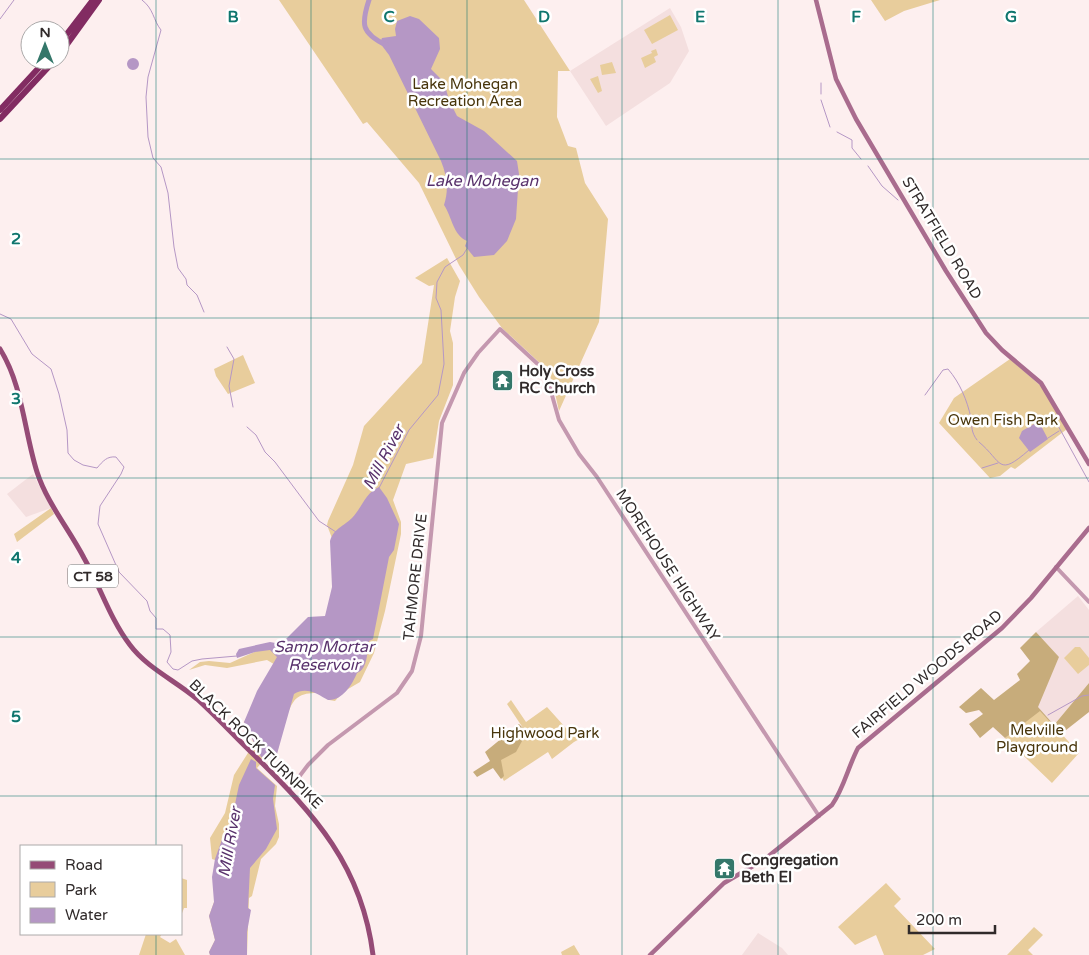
<svg xmlns="http://www.w3.org/2000/svg" width="1089" height="955" font-family="'Varela Round',sans-serif">
	<style>
		.built { fill: #f4dfdf }
		.green { fill: #e8cd9c }
		.forest { fill: #c7ac7b }
		.water { fill: #b597c5 }
		.lines { fill: none; stroke-linecap: round; stroke-linejoin: round }
		.stream { stroke: #b597c5; stroke-width: 1 }
		.river { stroke: #b597c5; stroke-width: 5 }
		.tertiary { stroke: #c498af; stroke-width: 4 }
		.secondary { stroke: #a96c8e; stroke-width: 4.5 }
		.primary { stroke: #954b76; stroke-width: 5 }
		.motorway { stroke: #822c62; stroke-width: 6 }
		.grid { fill: none; stroke: #0f766e; stroke-width: 1; stroke-opacity: 0.55 }
		.labels { text-anchor: middle; stroke-width: 5; stroke-linejoin: round; paint-order: stroke }
		.shield { fill: #fff; stroke: #6e6a6a; stroke-width: 1 }
		.shield-label { font-size: 14px; font-weight: bold; fill: #302a2a }
		.park-label { font-size: 15px; fill: #48350b; stroke: #fff }
		.street-label { font-size: 15px; fill: #302a2a; stroke: #fff }
		.poi-label { font-size: 15px; font-weight: bold; fill: #302a2a; stroke: #fff; text-anchor: start }
		.water-label { font-size: 16px; font-style: italic; fill: #59326c; stroke: #fff }
		.grid-label { font-size: 16px; text-anchor: middle; font-weight: bold; fill: #0f766e; stroke: #fff; stroke-width: 5; stroke-linejoin: round; paint-order: stroke }
	</style>
	<rect width="100%" height="100%" fill="#fdefef"/>
	<!-- built -->
	<path class="built" d="M670 8 681 27 689 51 670 83 606 126 570 71Z
		M33 474 51 508 26 517 7 494Z
		M1078 596 1089 610V683L1054 725 1037 707 1059 657 1036 632Z
		M758 933 782 948 788 955H742Z"/>
	<!-- green -->
	<path class="green" d="M279 0H524L570 71H558L557 117 568 146 576 148 585 183 608 219 599 322 559 411 552 380 542 365 502 328 479 297 459 265 419 183 367 122 363 124Z
		M871 0H940L904 11 885 21Z
		M670 15 678 30 652 44 644 30Z
		M656 49 658 55 654 57 656 62 645 68 641 58 652 53 651 51Z
		M612 62 616 73 602 75 600 65Z
		M598 76 602 91 598 93 590 79Z
		M447 258 460 281 455 297 450 331 453 343V385L439 421 433 458 406 464 393 500 401 522V534L385 611 374 653 360 682 343 692 335 701 329 700 323 693C314 693 305 692 297 698 286 706 279 747 275 760H264L257 768 277 786 275 806 279 824V837L276 844 261 859 252 896 249 898 247 955H210L209 952 215 940 209 916 214 902 215 860 212 859 210 838 225 813 234 775 253 745 252 735 244 722 277 666 267 660 227 668 205 665 189 670 200 662 209 661 230 663 259 650H284L333 619V541L327 525 328 521 353 465 364 426 422 363 434 285 429 286 415 278Z
		M243 355 255 383 228 394 216 376 214 369Z
		M1010 359 1042 387 1067 429 1015 469 1011 467 1000 476 990 478 939 423 954 398Z
		M51 508 54 514 17 542 14 534Z
		M1075 647H1080L1089 658V665L1078 674 1064 658Z
		M511 700 526 722 547 707 574 737 596 729V730L574 742 552 759 548 752 504 781 488 753 523 728 507 704Z
		M1037 707 1079 753 1052 783 1005 738Z
		M181 878 187 880V908H184L181 916Z
		M886 883 901 899 894 906 935 949 923 955H884L876 935 855 945 838 927Z
		M1034 927 1043 935 1028 950 1033 955H1007Z
		M146 934H162L160 937 170 943 176 939 185 955H139Z
		M574 945 580 955H562L561 952Z"/>
	<!-- forest -->
	<path class="forest" d="M1036 632 1059 657 1038 707 1054 725 1089 683V712L1061 734 1040 711 1005 738 993 727 980 738 969 724 983 714 979 710 966 713 959 707 981 688 994 700 1020 680 1017 674 1030 661 1020 648Z
		M519 724 527 732 516 752 501 760 504 776 501 779 493 768 477 777 473 772 490 761 485 752Z"/>
	<!-- water -->
	<path class="water" d="M410 16 419 19 439 38 440 49 431 69 444 82 449 100 457 116 484 131 517 161 519 174 516 219 507 241 494 255 474 257 465 246 467 241C453 235 452 217 444 205 449 190 447 176 441 161L389 55 380 43 382 38 396 36 395 29 397 21Z
		M127 64a6 6 0 1 1 12 0a6 6 0 1 1-12 0Z
		M1034 424H1040L1048 439 1030 452 1019 438 1022 431Z
		M379 487 387 498 399 524 394 550 389 557 373 639 369 641C367 651 368 669 357 673 352 685 342 701 328 700 318 694 306 686 294 694L277 754 273 759 261 757 244 722 257 691 277 657 270 650 255 652 237 658 236 654 239 649 270 642 281 644 308 617 325 616 332 587 330 541C334 528 343 527 352 518 361 509 366 492 379 487Z
		M251 759 256 762V768L275 785 273 799 277 829 266 849 250 868 248 908 251 910 247 932V955H210L209 952 215 940 209 916 214 902 212 877 215 859 224 834 231 823 239 785Z"/>
	<g class="lines">
		<!-- stream -->
		<path class="stream" d="M142 0C154 9 153 20 161 30L148 77 146 97 148 137 153 158 161 167 168 193 174 247 178 268 186 279 187 285 197 295 204 312
			M0 19 14 0
			M821 83V94
			M821 100 830 127
			M837 132 852 140V148L861 159
			M868 166 882 186 898 200
			M0 314 11 319 32 354 51 369 59 394 67 430 68 453 74 460 83 465 97 468C103 461 107 456 116 457L124 467 121 474 100 506 98 524 119 572 147 601 150 611 156 618V629H163L170 635 171 652 167 662 173 669 178 670 192 661 202 659 237 656
			M227 347 234 359 229 386 233 407
			M925 395 943 370 948 369C960 383 967 400 971 418 972 427 971 432 977 440
			M1056 422 1089 482
			M247 427 256 435 265 452 275 462 319 521 336 532
			M1048 438 1059 431
			M979 442C1003 462 997 478 1029 450
			M982 468 998 463
			M379 488 409 430 438 395 444 364 441 310 436 298 437 282 445 267 463 255 468 247
			M1048 715 1082 696 1089 695"/>
		<!-- river -->
		<path class="river" d="M369 0C361 24 361 33 386 45"/>
		<!-- tertiary -->
		<path class="tertiary" d="M1056 567 1089 602
			M289 790 308 765 328 745 397 693 412 671 421 636 442 423 464 373 478 353 500 329 542 368 548 381 559 420 579 454 597 477 819 816"/>
		<!-- secondary -->
		<path class="secondary" d="M816 0 836 79 856 119 946 271 986 333 1002 350 1041 383 1089 464
			M650 955 724 883 765 859 832 805C844 788 848 767 858 748L1002 628 1031 598 1089 528"/>
		<!-- primary -->
		<path class="primary" d="M0 349C23 386 24 431 37 472 47 503 69 529 84 558 100 586 110 619 130 645 147 668 176 681 197 699 217 717 235 737 254 755 315 815 362 866 373 955"/>
		<!-- motorway -->
		<path class="motorway" d="M60 43 93 0
			M60 54 99 0
			M0 110 46 60
			M0 119 55 60"/>
	</g>
	<!-- grid -->
	<path class="grid" d="M156 0V846M311 0V955M467 0V955M622 0V955M778 0V955M933 0V955M0 159H1089M0 318H1089M0 478H1089M0 637H1089M0 796H1089M156 934V955"/>
	<!-- icons -->
	<defs>
		<symbol id="temple-square" viewBox="-11 -11 22 22"><rect x="-9" y="-9" width="18" height="18" rx="4" fill="#34776a" stroke="#fff"/><path d="M0-6L5-2H3V0L6.5 2.5H4V6H1.5V3h-3V6H-4V2.5H-6.5L-3 0V-2H-5Z" fill="#fff"/></symbol>
	</defs>
	<g fill-rule="evenodd">
		<use href="#temple-square" x="490" y="368" width="25" height="25"/>
		<use href="#temple-square" x="712" y="856" width="25" height="25"/>
	</g>
	<g class="labels">
		<!-- shield labels -->
		<rect class="shield" x="68" y="564.5" width="50" height="23" rx="4"/>
		<g class="shield-label">
			<text x="93" y="581">CT 58</text>
		</g>
		<!-- park labels -->
		<g class="park-label">
			<text x="465" y="89">Lake Mohegan<tspan x="465" dy="17">Recreation Area</tspan></text>
			<text x="1003" y="425">Owen Fish Park</text>
			<text x="1037" y="735">Melville<tspan x="1037" dy="17">Playground</tspan></text>
			<text x="545" y="738">Highwood Park</text>
		</g>
		<!-- street labels -->
		<g class="street-label">
			<text transform="translate(942 238) rotate(59)" y="5">STRATFIELD ROAD</text>
			<text transform="translate(668 565) rotate(57)" y="5">MOREHOUSE HIGHWAY</text>
			<text transform="translate(415 577) rotate(-84)" y="5">TAHMORE DRIVE</text>
			<text transform="translate(927 674) rotate(-40)" y="5">FAIRFIELD WOODS ROAD</text>
			<text transform="translate(256 744) rotate(44)" y="5">BLACK ROCK TURNPIKE</text>
		</g>
		<!-- poi labels -->
		<g class="poi-label">
			<text x="519" y="376">Holy Cross<tspan x="519" dy="17">RC Church</tspan></text>
			<text x="741" y="865">Congregation<tspan x="741" dy="17">Beth El</tspan></text>
		</g>
		<!-- water labels -->
		<g class="water-label">
			<text x="482" y="186">Lake Mohegan</text>
			<text transform="translate(383 457) rotate(-62)" y="6">Mill River</text>
			<text x="324" y="652">Samp Mortar<tspan x="324" dy="18">Reservoir</tspan></text>
			<text transform="translate(229 842) rotate(-80)" y="6">Mill River</text>
		</g>
	</g>
	<g class="grid-label">
		<text x="233" y="22">B</text>
		<text x="389" y="22">C</text>
		<text x="544" y="22">D</text>
		<text x="700" y="22">E</text>
		<text x="856" y="22">F</text>
		<text x="1011" y="22">G</text>
		<text x="16" y="244">2</text>
		<text x="16" y="404">3</text>
		<text x="16" y="563">4</text>
		<text x="16" y="722">5</text>
	</g>
	<!-- legend -->
	<rect x="20" y="845" width="162" height="90" fill="#ffffff" stroke="#acaaaa"/>
	<rect x="30" y="861" width="25" height="8" fill="#954b76" stroke="#acaaaa"/>
	<text x="65" y="870" font-size="15" fill="#302a2a">Road</text>
	<rect x="30" y="882" width="25" height="15" fill="#e8cd9c" stroke="#acaaaa"/>
	<text x="65" y="895" font-size="15" fill="#302a2a">Park</text>
	<rect x="30" y="908" width="25" height="15" fill="#b597c5" stroke="#acaaaa"/>
	<text x="65" y="920" font-size="15" fill="#302a2a">Water</text>
	<!-- north arrow -->
	<g transform="translate(45 45)"><circle r="24" fill="#ffffff" stroke="#acaaaa"/>
	<path d="M0-4L9 19L0 12L-9 19Z" fill="#34776a"/>
	<text y="-8" font-size="14" font-weight="bold" text-anchor="middle" fill="#302a2a">N</text>
	</g>
	<!-- scale -->
	<path d="M909 925v8h86v-8" fill="none" stroke="#302a2a" stroke-width="2.5"/>
	<text x="916" y="925" font-size="15" fill="#302a2a" stroke="#ffffff" stroke-width="4" paint-order="stroke">200 m</text>
</svg>
